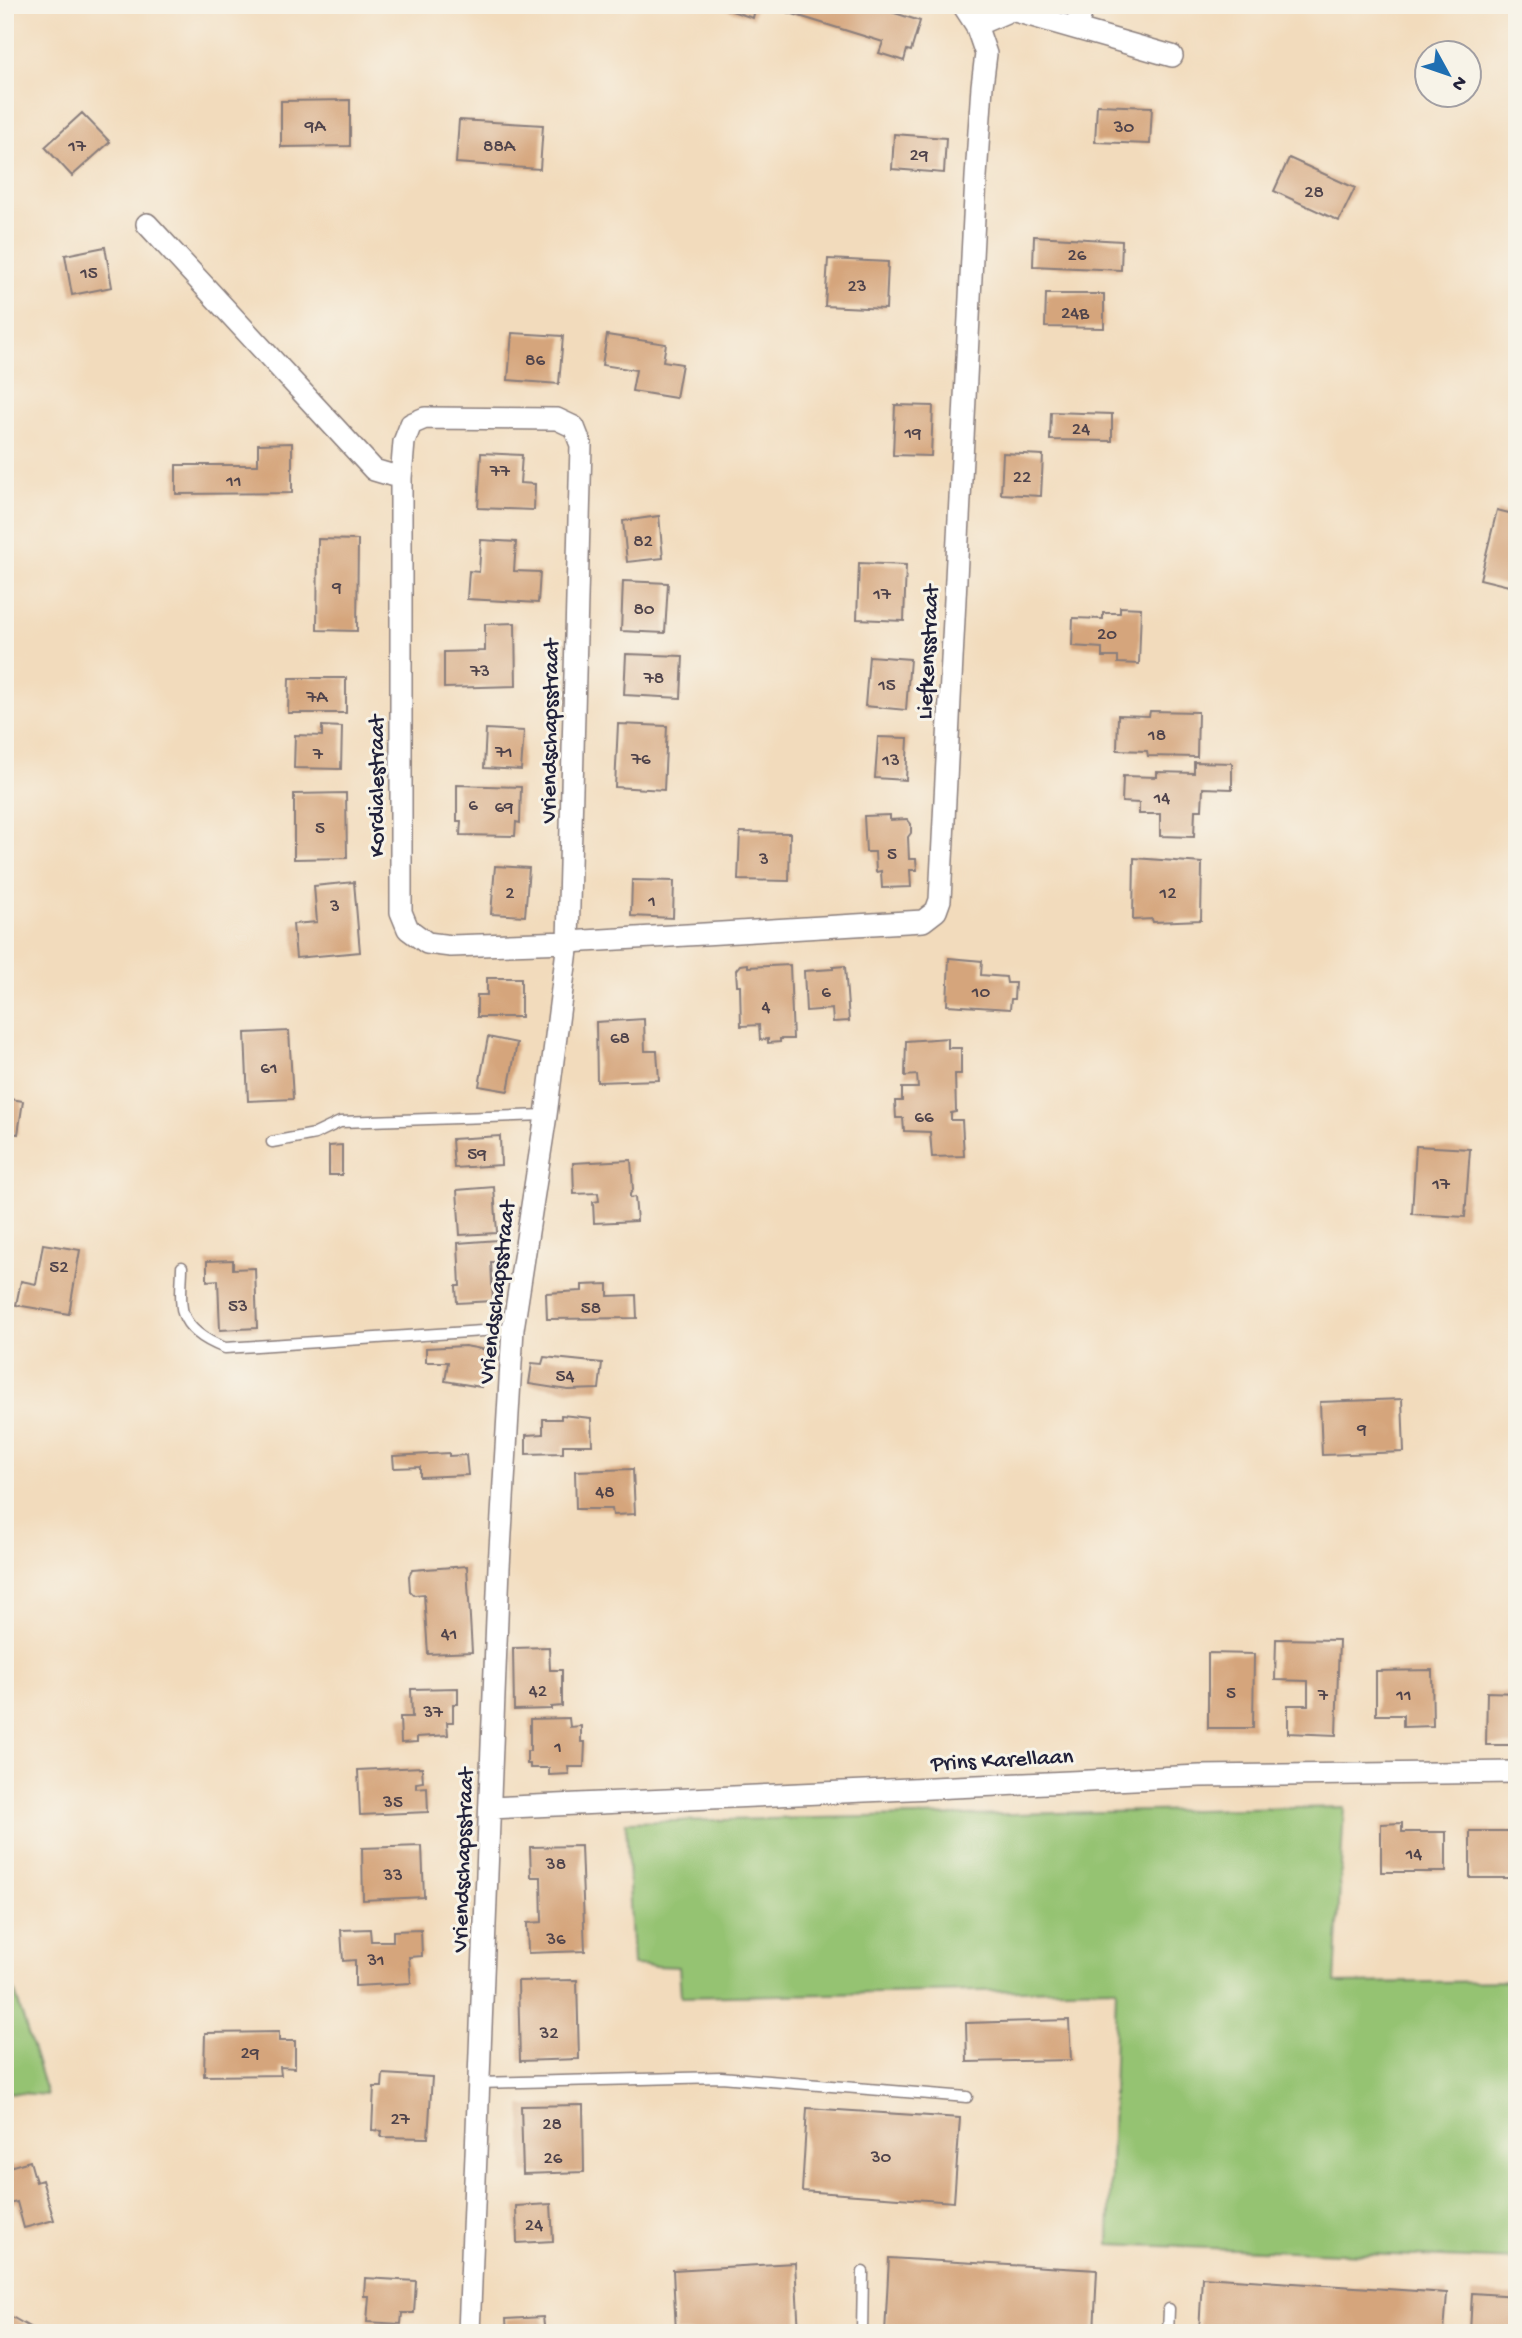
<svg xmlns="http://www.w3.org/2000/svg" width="1522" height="2338" font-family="'Gochi Hand',sans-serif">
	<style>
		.green { fill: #95c372; stroke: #5c7256; stroke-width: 2 }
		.building { fill: #d5a57b }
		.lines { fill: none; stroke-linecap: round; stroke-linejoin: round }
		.lane-casing { stroke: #8a7e7c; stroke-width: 13 }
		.street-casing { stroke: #8a7e7c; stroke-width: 24 }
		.lane { stroke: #fff; stroke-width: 10 }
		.street { stroke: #fff; stroke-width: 21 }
		.labels { text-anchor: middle; stroke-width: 6; stroke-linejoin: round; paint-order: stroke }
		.number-label { font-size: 19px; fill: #4f434b }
		.street-label { font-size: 23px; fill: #22223b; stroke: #f7f3e8 }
	</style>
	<rect width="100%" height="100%" fill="#f7f3e8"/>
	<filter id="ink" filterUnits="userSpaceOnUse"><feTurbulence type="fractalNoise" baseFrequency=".0143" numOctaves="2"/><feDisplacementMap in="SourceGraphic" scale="14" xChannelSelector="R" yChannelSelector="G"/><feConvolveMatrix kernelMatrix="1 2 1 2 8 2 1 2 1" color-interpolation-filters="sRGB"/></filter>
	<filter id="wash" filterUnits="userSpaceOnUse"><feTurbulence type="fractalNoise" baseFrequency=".00686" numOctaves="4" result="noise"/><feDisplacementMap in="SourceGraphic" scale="28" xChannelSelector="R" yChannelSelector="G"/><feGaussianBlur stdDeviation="1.57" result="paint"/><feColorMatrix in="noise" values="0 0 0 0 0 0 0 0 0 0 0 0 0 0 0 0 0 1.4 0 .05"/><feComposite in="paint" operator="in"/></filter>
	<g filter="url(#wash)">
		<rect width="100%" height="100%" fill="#f2dbbc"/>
		<!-- green -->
		<path class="green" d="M1344 1807 1335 1983 1517 1981V2260L1109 2244 1116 1988 681 1997 679 1967 633 1965 626 1822Z
			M5 1960 47 2095 5 2092Z"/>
		<g id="blocks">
			<!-- building -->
			<path class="building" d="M713 5H756L753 18Z
				M782 5H869L920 21 911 51 907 50 904 61 879 53 883 42 780 10Z
				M350 100V146L281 147V101Z
				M1097 105 1152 107 1150 144 1095 142Z
				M82 113 110 142 72 176 45 147Z
				M459 120 543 125 540 169 456 163Z
				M894 134 946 138 944 173 892 169Z
				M1289 158 1355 188 1339 221 1274 191Z
				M1034 236 1122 241 1121 270 1033 266Z
				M105 247 112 287 72 295 65 255Z
				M828 259 888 262 886 309 825 306Z
				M1046 294H1104V328L1045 327Z
				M512 333 563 336 559 384 508 380Z
				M607 335 666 344 663 361 682 364 676 398 632 391 636 370 602 365Z
				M895 405 933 406 931 456 893 455Z
				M1051 412 1112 414V441L1050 440Z
				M292 443V493L176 494V465H258V444Z
				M481 453 522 455 520 483 535 484 534 510 478 508Z
				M1003 453 1043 455 1041 496 1001 494Z
				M1497 510 1517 515V588L1480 579Z
				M659 516 663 558 627 562 623 521Z
				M318 539 358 540 357 631 317 630Z
				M481 540 516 542 514 571 540 572 538 603 467 599 469 571 479 572Z
				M859 563 906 565 904 621 857 619Z
				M623 581 668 583 665 633 621 631Z
				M1120 607 1141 608 1139 664 1118 663V657H1102V648L1072 646 1073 618 1103 619V613H1120Z
				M515 623 516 686 444 688V652L485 651V624Z
				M626 654 683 656 681 698 624 695Z
				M869 656 910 659 906 710 865 706Z
				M289 678H346V713H288Z
				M1150 711 1198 712 1197 757 1148 756 1147 751 1117 750 1118 715 1149 716Z
				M618 724 667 726 664 790 615 787Z
				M322 726 342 727 341 769 294 768 295 735 322 736Z
				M486 729 524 731 521 770 484 768Z
				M878 737 908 738 906 780 875 778Z
				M1194 762 1232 763V789L1203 788 1202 810H1195L1194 837 1160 836V814H1139V803L1122 802 1123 776 1157 777V772L1194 773Z
				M457 785 521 787 520 823 516 822 515 836 460 835 461 821H457Z
				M346 793 347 858 294 859V794Z
				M890 815V820L907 819 911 824V833L908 837 909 859H916L917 870H910L911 887 882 888 881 871 876 872 875 852H866L864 816Z
				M740 832 790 833 789 881 738 880Z
				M1134 858 1202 863 1201 920 1153 922 1152 919 1133 920Z
				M495 866 529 868 525 916 491 914Z
				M632 880 674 881 673 918 631 916Z
				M354 882 360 952 296 958 293 924 317 922 314 886Z
				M949 958 982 961 981 975 1006 977 1007 983H1015L1014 999H1011L1010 1009 947 1005Z
				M748 964V967L790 965 793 1039H780V1042L768 1043V1039L760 1040 759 1025 741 1026 740 985H737L736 970 740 965Z
				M845 966 849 1021 833 1022 832 1009 806 1011 804 971 833 969V967Z
				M487 978H521V1017H477V995H487Z
				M644 1019 645 1051H657L659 1080 597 1082 596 1022Z
				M289 1031 293 1099 248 1101 245 1033Z
				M488 1037 517 1043 508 1091 479 1086Z
				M948 1038V1048H961V1074H955L956 1112 951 1113V1120H962L964 1156 932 1157 930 1132 904 1131 903 1118H896L895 1101H902V1088H918L917 1075 905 1076 906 1041Z
				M5 1098 23 1101 18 1134 5 1132Z
				M500 1136 501 1165 454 1168 452 1139Z
				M342 1145V1175H329V1146Z
				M1416 1146 1470 1149 1465 1217 1412 1214Z
				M631 1160 633 1190 630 1194V1198L635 1197 637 1221 594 1223 593 1202 599 1201 598 1193 574 1194 573 1163Z
				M494 1187 497 1233 460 1235 457 1190Z
				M498 1240 499 1262H491L493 1301 457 1303 456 1286H460L458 1243Z
				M43 1244 80 1250 69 1314 16 1305 21 1281 36 1284Z
				M233 1260V1269L255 1268 257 1328 220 1330 218 1280 207 1281V1261Z
				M608 1284V1296L636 1295 637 1318 547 1319 546 1293 582 1291V1285Z
				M465 1346 487 1350 481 1387 445 1381 448 1362H426V1348Z
				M544 1357 602 1363 599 1389 568 1390 529 1384 532 1363 542 1364Z
				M1402 1399 1404 1452 1322 1455 1320 1402Z
				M561 1415 591 1418 592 1445H563V1453L526 1454V1435L543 1434V1419H561Z
				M449 1453V1456L466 1455 468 1475 420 1477V1467L394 1468 393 1456Z
				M633 1469 635 1514 613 1515 612 1509H576L575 1471Z
				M467 1566 472 1652 428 1654 424 1594 414 1595 410 1591 409 1576 412 1570Z
				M1276 1639 1339 1640 1336 1735 1288 1733V1705H1308V1681L1275 1680Z
				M549 1647 550 1670H562V1706L551 1707V1709L514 1710 513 1648Z
				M1208 1653 1254 1654 1253 1728H1208Z
				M1432 1670 1433 1726 1403 1727V1715H1376V1671Z
				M458 1688V1704H453V1722H447L448 1735 417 1737V1742L401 1743 400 1717H412L411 1689Z
				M1487 1692 1517 1693V1745H1486Z
				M569 1718 570 1727 581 1726V1742H585L584 1767H568L569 1774 549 1775V1768H530V1764H527V1751H530V1719Z
				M422 1767 423 1782 416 1783V1788L427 1787 428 1812 360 1815 358 1770Z
				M1402 1823V1832H1446V1872H1381V1824Z
				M1470 1831H1517V1878H1470Z
				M422 1846 424 1897 363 1900 362 1848Z
				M581 1846 585 1951 528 1953 527 1923 542 1922 541 1877H531L530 1847Z
				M370 1929 371 1941H393V1931L421 1930 422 1956 409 1957 411 1983 355 1986V1960L343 1961 341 1930Z
				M577 1980 579 2059 520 2061 518 1981Z
				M1069 2020 1071 2060 967 2062 966 2023Z
				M279 2032V2041H295V2068L280 2067 281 2075 204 2076 205 2033Z
				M383 2074 432 2077 428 2138 381 2137 382 2131 372 2130 374 2087H382Z
				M583 2105 584 2172 523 2174 521 2106Z
				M807 2108 960 2118 954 2202 802 2191Z
				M5 2158 9 2167 30 2161 36 2182 42 2180 54 2220 24 2228 17 2202 5 2205Z
				M551 2204 553 2241 517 2243 516 2206Z
				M889 2258 1097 2270 1094 2333H885Z
				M795 2263 799 2333H676L673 2270Z
				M1202 2277 1447 2293 1444 2333H1199Z
				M365 2278 416 2281 414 2313H402L401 2324 367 2322 369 2296H364Z
				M1472 2293 1517 2296V2333H1470Z
				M5 2313 40 2333H5Z
				M543 2317 545 2333H507L506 2319Z"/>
		</g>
	</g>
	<g filter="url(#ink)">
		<use href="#blocks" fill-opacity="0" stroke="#8a7e7c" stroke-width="2"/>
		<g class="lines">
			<defs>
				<path id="lane" d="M272 1142 315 1134 340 1122 546 1115
					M182 1267C182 1281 179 1300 183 1313 189 1331 209 1342 225 1348L513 1329
					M478 2083 721 2077 967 2097
					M862 2333 863 2272
					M1168 2333 1169 2309"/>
				<path id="street" d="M963 5 976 25 1011 10 1172 56
					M1076 28 1084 5
					M147 224 374 470 401 478
					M490 1808 1200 1776 1517 1772
					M469 2333 499 1567 513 1329 546 1115 568 942 581 445 574 427 557 419 425 418 411 424 404 442 401 478V912L408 929 427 943 451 946 568 942 923 921 936 911 940 900 976 177 982 86 986 54 976 25"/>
			</defs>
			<!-- lane casing -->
			<use href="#lane" class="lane-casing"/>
			<!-- street casing -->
			<use href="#street" class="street-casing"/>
			<!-- lane -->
			<use href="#lane" class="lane"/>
			<!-- street -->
			<use href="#street" class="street"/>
		</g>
	</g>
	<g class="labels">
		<!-- number labels -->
		<g class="number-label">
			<text x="315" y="131">9A</text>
			<text x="1124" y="132">30</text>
			<text x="77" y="151">17</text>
			<text x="499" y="151">88A</text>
			<text x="919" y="160">29</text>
			<text x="1314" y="197">28</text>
			<text x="1077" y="260">26</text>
			<text x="89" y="278">15</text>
			<text x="857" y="291">23</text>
			<text x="1075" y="318">24B</text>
			<text x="535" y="365">86</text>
			<text x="1081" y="434">24</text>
			<text x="913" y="438">19</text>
			<text x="500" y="476">77</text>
			<text x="1022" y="482">22</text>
			<text x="234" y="486">11</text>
			<text x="643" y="546">82</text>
			<text x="337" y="592">9</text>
			<text x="882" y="599">17</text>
			<text x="644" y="614">80</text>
			<text x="1107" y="639">20</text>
			<text x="480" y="676">73</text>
			<text x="654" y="683">78</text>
			<text x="887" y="690">15</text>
			<text x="317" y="702">7A</text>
			<text x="1157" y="740">18</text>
			<text x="504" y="757">71</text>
			<text x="318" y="759">7</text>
			<text x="641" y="764">76</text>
			<text x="891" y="765">13</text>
			<text x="1162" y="803">14</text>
			<text x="473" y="810">6</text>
			<text x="504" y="812">69</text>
			<text x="320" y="833">5</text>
			<text x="892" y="859">5</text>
			<text x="764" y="864">3</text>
			<text x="510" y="898">2</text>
			<text x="1168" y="898">12</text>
			<text x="652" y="906">1</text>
			<text x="335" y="911">3</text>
			<text x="826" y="997">6</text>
			<text x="981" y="997">10</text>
			<text x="766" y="1012">4</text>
			<text x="620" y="1043">68</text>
			<text x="269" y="1073">61</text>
			<text x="924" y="1122">66</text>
			<text x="477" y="1159">59</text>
			<text x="1441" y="1189">17</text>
			<text x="59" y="1272">52</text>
			<text x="238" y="1311">53</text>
			<text x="591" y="1313">58</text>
			<text x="565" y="1381">54</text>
			<text x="1362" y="1434">9</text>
			<text x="605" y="1497">48</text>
			<text x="449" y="1639">41</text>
			<text x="538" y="1696">42</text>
			<text x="1231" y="1698">5</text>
			<text x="1323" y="1700">7</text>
			<text x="1404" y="1700">11</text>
			<text x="433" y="1717">37</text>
			<text x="558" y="1752">1</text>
			<text x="393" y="1807">35</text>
			<text x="1414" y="1859">14</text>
			<text x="556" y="1869">38</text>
			<text x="393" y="1880">33</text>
			<text x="556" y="1944">36</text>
			<text x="376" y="1965">31</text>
			<text x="549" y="2038">32</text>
			<text x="250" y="2058">29</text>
			<text x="400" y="2124">27</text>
			<text x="552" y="2129">28</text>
			<text x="881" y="2162">30</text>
			<text x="553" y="2163">26</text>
			<text x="534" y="2230">24</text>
		</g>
		<!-- street labels -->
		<g class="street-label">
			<text transform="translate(926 652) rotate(-87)" y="8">Liefkensstraat</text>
			<text transform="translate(548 731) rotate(-89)" y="8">Vriendschapsstraat</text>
			<text transform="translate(375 786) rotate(-90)" y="8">Kordialestraat</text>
			<text transform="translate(495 1292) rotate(-83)" y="8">Vriendschapsstraat</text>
			<text transform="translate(1002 1758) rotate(-3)" y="8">Prins Karellaan</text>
			<text transform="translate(461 1860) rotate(-88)" y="8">Vriendschapsstraat</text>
		</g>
	</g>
	<!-- margin -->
	<rect width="1522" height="2338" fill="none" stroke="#f7f3e8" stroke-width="28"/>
	<!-- north arrow -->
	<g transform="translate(1448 74) rotate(130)"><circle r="33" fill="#f7f3e8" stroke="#a29fa3" stroke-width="2"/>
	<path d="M0-5L12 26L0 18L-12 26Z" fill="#1f6fb2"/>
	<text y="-10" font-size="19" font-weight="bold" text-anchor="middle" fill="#22223b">N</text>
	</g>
</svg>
